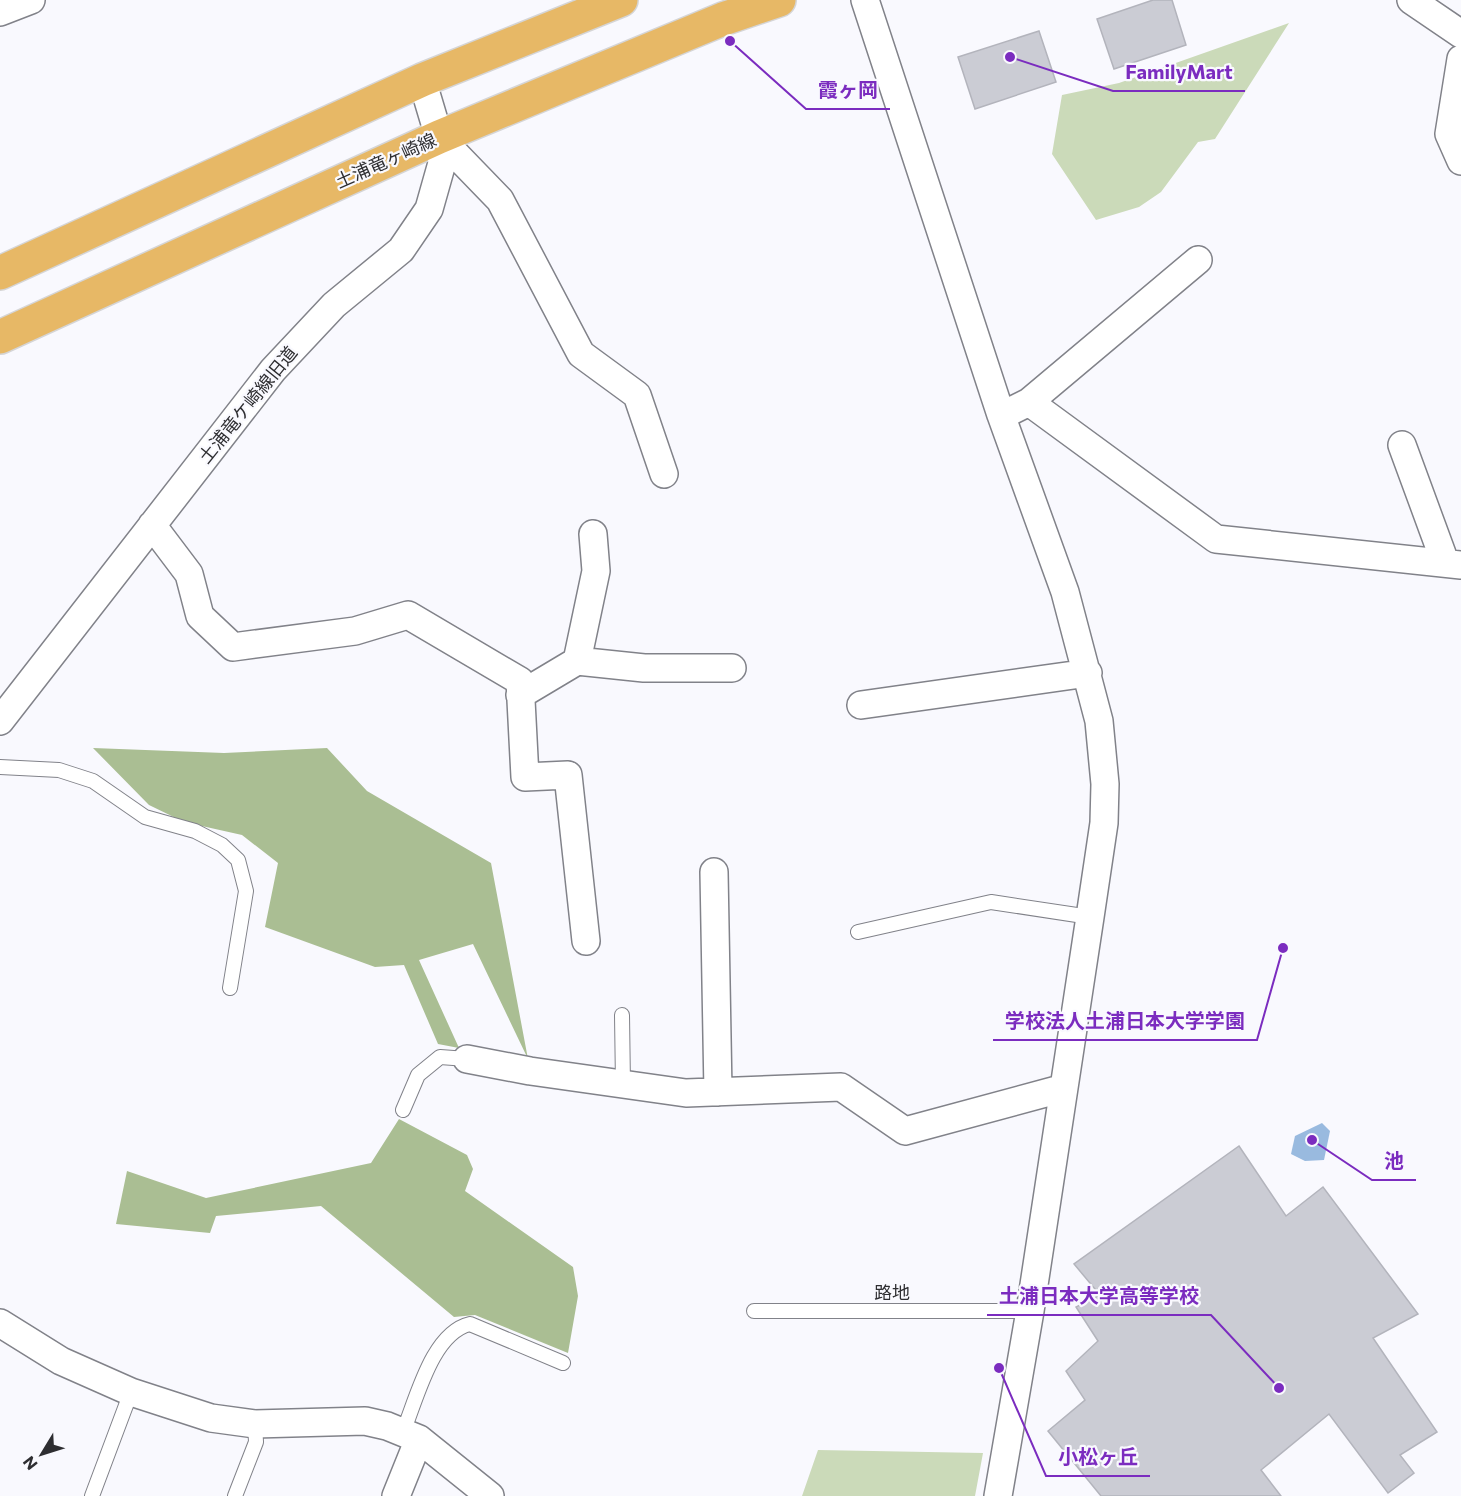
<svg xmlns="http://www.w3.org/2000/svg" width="1461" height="1496" font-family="Commissioner,'Noto Sans JP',sans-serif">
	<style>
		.green { fill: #cbdab9 }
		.forest { fill: #aabe93 }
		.water { fill: #99badf }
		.building { fill: #cbccd4; stroke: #b3b4bc; stroke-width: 1.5 }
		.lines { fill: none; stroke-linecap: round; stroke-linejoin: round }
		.service-casing { stroke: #818289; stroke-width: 16 }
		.minor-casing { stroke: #818289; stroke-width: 30 }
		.primary-casing { stroke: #d5d5d6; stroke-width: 36 }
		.service { stroke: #fff; stroke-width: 14 }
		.minor { stroke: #fff; stroke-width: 27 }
		.primary { stroke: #e7b866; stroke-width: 33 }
		.labels { text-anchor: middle; stroke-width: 4.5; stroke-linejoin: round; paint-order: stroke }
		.street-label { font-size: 18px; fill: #2e2e31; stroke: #f9f9fe }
		.leader { fill: none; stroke: #7b2cbf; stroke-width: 2 }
		.callout-dot { fill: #7b2cbf; stroke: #f9f9fe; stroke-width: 2 }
		.callout-label { font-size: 20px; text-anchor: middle; font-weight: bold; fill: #7b2cbf; stroke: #f9f9fe; stroke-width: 4.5; stroke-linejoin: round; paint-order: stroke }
	</style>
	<rect width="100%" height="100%" fill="#f9f9fe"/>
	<!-- green -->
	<path class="green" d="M1289 23 1215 139 1198 142 1161 192 1139 207 1096 220 1052 154 1062 95 1119 83Z
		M818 1450 983 1453 975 1496H802Z"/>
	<!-- forest -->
	<path class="forest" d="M93 748 224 753 327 748 367 791 491 863 528 1059 473 944 419 960 459 1048 438 1044 404 965 375 967 265 927 278 863 242 835 184 822 149 805Z
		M399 1119 467 1155 473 1169 465 1191 573 1267 578 1296 568 1353 475 1315 454 1317 321 1206 216 1216 210 1233 116 1224 127 1171 206 1198 371 1163Z"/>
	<!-- water -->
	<path class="water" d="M1322 1123 1330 1131 1324 1160 1305 1161 1291 1154 1295 1136Z"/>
	<!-- building -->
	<path class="building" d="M1153 0H1172L1186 45 1114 69 1097 19Z
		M1039 31 1056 82 975 109 958 57Z
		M1239 1146 1286 1216 1323 1187 1418 1314 1373 1338 1437 1432 1400 1455 1414 1473 1388 1493 1329 1414 1261 1470 1281 1496H1101L1048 1431 1085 1400 1066 1371 1098 1341 1076 1307 1100 1295 1074 1264Z"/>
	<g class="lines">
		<defs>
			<path id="service" d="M0 767 59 770 93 781 145 817 195 831 222 845 238 860 246 891 230 988
				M858 932 991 902 1090 917
				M622 1015 623 1085
				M403 1110 418 1075 440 1057 467 1059
				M754 1311H1030
				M403 1432C417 1398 432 1333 470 1324L563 1363
				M92 1496 131 1392
				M235 1496 256 1442 255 1424"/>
			<path id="minor" d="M865 0 1001 415 1065 592 1099 721 1105 784 1104 823 1090 917 1030 1311 998 1496
				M1411 0 1461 34
				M0 12 31 0
				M1461 59 1449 134 1461 161
				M439 137 500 200 581 354 637 395 664 474
				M1029 402 1216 539 1461 565
				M1013 410 1029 402 1198 260
				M1402 445 1445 562
				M152 525 189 574 200 616 233 647 355 631 408 615 520 681 525 777 568 775 586 941
				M577 661 596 571 593 534
				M520 695 577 661 644 668H732
				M861 705 1088 673
				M0 721 273 370 334 305 401 250 429 209 442 163 439 137 422 80
				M714 872 718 1092
				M467 1059 530 1071 686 1093 841 1087 905 1131 1064 1088
				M0 1323 61 1361 131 1392 211 1418 255 1424 365 1421 387 1426 419 1439 490 1496
				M396 1496 419 1439"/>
			<path id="primary" d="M0 273 422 80 621 0
				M0 337 439 137 723 19 779 0"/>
		</defs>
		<!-- service casing -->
		<use href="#service" class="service-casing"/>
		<!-- minor casing -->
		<use href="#minor" class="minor-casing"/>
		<!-- primary casing -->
		<use href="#primary" class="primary-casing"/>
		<!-- service -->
		<use href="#service" class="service"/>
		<!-- minor -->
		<use href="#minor" class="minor"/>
		<!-- primary -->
		<use href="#primary" class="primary"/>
	</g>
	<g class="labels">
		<!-- street labels -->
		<g class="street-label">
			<text transform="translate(386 161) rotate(-24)" y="6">土浦竜ヶ崎線</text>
			<text transform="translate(248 405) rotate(-51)" y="6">土浦竜ケ崎線旧道</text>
			<text x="892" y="1299">路地</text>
		</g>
	</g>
	<!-- callouts -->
	<path class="leader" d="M1010 57L1113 91H1245M730 41L806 109H890M1283 948L1257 1040H993M1312 1140L1372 1180H1416M1279 1388L1211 1315H987M999 1368L1046 1476H1150"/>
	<g class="callout-dot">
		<circle cx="1010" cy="57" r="6"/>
		<circle cx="730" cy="41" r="6"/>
		<circle cx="1283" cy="948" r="6"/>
		<circle cx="1312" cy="1140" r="6"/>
		<circle cx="1279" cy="1388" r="6"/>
		<circle cx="999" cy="1368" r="6"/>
	</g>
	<g class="callout-label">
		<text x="1179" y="79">FamilyMart</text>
		<text x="848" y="97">霞ヶ岡</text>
		<text x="1125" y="1028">学校法人土浦日本大学学園</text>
		<text x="1394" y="1168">池</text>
		<text x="1099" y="1303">土浦日本大学高等学校</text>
		<text x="1098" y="1464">小松ヶ丘</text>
	</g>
	<!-- north arrow -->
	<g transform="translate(42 1454) rotate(232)" stroke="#f9f9fe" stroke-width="4.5" paint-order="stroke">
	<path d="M0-4.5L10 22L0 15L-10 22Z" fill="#2e2e31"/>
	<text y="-9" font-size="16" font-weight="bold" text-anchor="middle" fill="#2e2e31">N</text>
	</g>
</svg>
